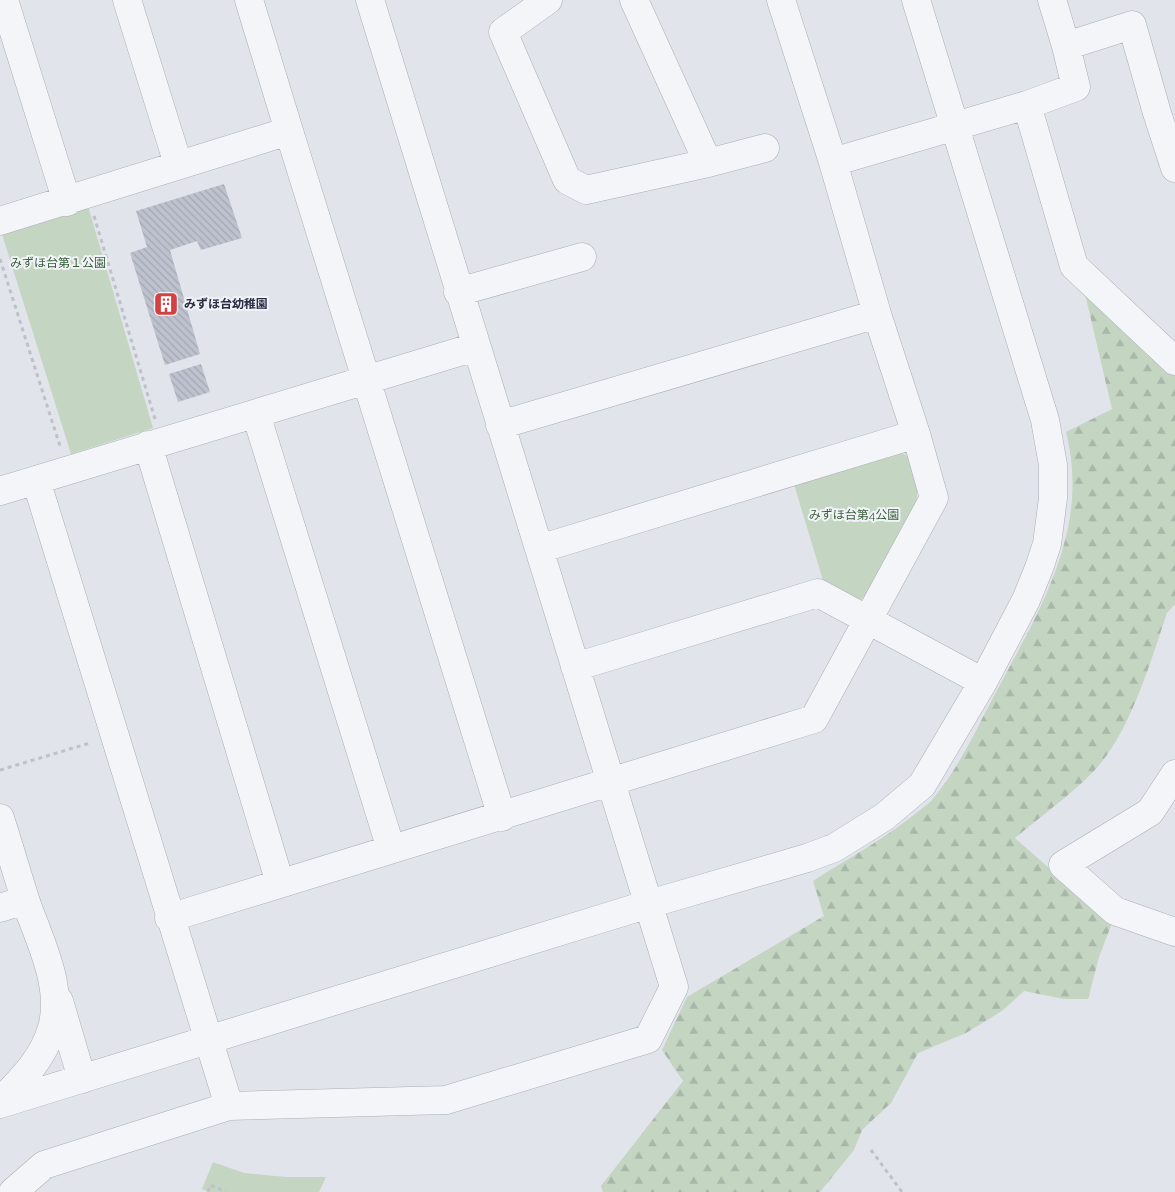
<svg xmlns="http://www.w3.org/2000/svg" width="1175" height="1192" font-family="Raleway,'Noto Sans JP',sans-serif">
	<style>
		.green { fill: #c4d5c2 }
		.forest { fill: url(#forest-firs) }
		.building { fill: url(#building-back-hatch) }
		.lines { fill: none; stroke-linecap: round; stroke-linejoin: round }
		.minor-casing { stroke: #aaadb8; stroke-width: 29 }
		.path { stroke: #bfc1c9; stroke-width: 3; stroke-dasharray: 4 4; stroke-linecap: butt }
		.minor { stroke: #f4f5f8; stroke-width: 28 }
		.labels { text-anchor: middle; stroke-width: 4; stroke-linejoin: round; paint-order: stroke }
		.park-label { font-size: 12px; fill: #375f36; stroke: #f1f3f8 }
		.poi-label { font-size: 12px; font-weight: bold; fill: #292e43; stroke: #f1f3f8; text-anchor: start }
	</style>
	<defs>
		<pattern id="forest-firs" width="22" height="20" patternUnits="userSpaceOnUse" patternTransform="scale(1.25)"><rect width="22" height="20" fill="#c4d5c2"/><path d="M5 1l3.5 6h-7zM16 11l3.5 6h-7z" fill="#a8b7a8"/></pattern>
		<pattern id="building-back-hatch" width="6" height="6" patternUnits="userSpaceOnUse" patternTransform="scale(1.25)"><rect width="6" height="6" fill="#bec2ce"/><path d="M-1 5l2 2M0 0l6 6M5-1l2 2" fill="none" stroke="#a3a7b2"/></pattern>
	</defs>
	<rect width="100%" height="100%" fill="#e1e4ea"/>
	<!-- green -->
	<path class="green" d="M88 206 153 428 71 454 1 231Z
		M898 451 910 457 917 491V503L867 597 852 603 825 587 793 481Z
		M213 1162 244 1173 286 1177H326L319 1192H209L202 1189Z"/>
	<!-- forest -->
	<path class="forest" d="M1085 294 1175 376V604L1167 613C1150 663 1129 737 1091 774 1068 797 1040 817 1015 838L1112 923 1099 957 1088 999H1064L1024 991 1002 1011 966 1033 918 1053 891 1103 862 1130 854 1150 820 1192H603L601 1186 683 1081 662 1050 687 997 824 916 813 881C845 860 879 842 910 818 917 812 925 807 931 801 958 770 976 730 995 694 1039 611 1091 530 1066 432L1112 409Z"/>
	<!-- building -->
	<path class="building" d="M224 184 242 238 201 250 197 241 170 250 200 354 165 365 130 253 147 247 136 211Z
		M201 364 210 392 178 402 169 374Z"/>
	<g class="lines">
		<defs>
			<path id="minor" d="M4 0 67 202
				M127 0 178 164
				M548 0 503 32 567 180 586 190 708 163 765 148
				M634 0 708 163
				M1052 0 1066 46
				M1027 105 1074 266 1175 361
				M289 131 502 817
				M833 162 1027 105 1076 87 1066 46 1132 25 1157 113 1175 168
				M0 221 289 131 249 0
				M458 292 582 257
				M256 414 391 849
				M500 425 877 314
				M148 445 280 883
				M0 491 475 347
				M539 549 916 434
				M575 667 818 593 983 682
				M1175 774 1150 812 1063 865 1115 911 1175 932
				M0 818C9 846 17 874 26 902 40 942 65 989 51 1031 42 1060 21 1080 0 1102
				M0 908 25 900
				M169 918 814 719 934 498 916 434 877 314 833 162 781 0
				M59 1001 82 1079
				M0 1104 649 904 807 858 834 848 884 817 922 785 983 682 1026 600 1039 568 1047 544 1053 498V465L1045 420 916 0
				M229 1106 446 1100 648 1039 674 987C574 658 469 330 370 0
				M13 1192 44 1165 229 1106 36 480"/>
		</defs>
		<!-- minor casing -->
		<use href="#minor" class="minor-casing"/>
		<!-- path -->
		<path class="path" d="M94 216 155 419
			M0 259 60 446
			M0 770 90 743
			M871 1150 902 1192
			M208 1192 210 1185 226 1192"/>
		<!-- minor -->
		<use href="#minor" class="minor"/>
	</g>
	<!-- icons -->
	<defs>
		<symbol id="building-square" viewBox="-11 -11 22 22"><rect x="-9" y="-9" width="18" height="18" rx="4" fill="#d34243" stroke="#f1f3f8"/><path d="M-4-6H4V6H1V3H-1V6H-4ZM-2.5-4.3h1.7v1.8h-1.7ZM.8-4.3h1.7v1.8H.8ZM-2.5-1h1.7V.8h-1.7ZM.8-1h1.7V.8H.8Z" fill="#fff"/></symbol>
	</defs>
	<g fill-rule="evenodd">
		<use href="#building-square" x="152" y="290" width="28" height="28"/>
	</g>
	<g class="labels">
		<!-- park labels -->
		<g class="park-label">
			<text x="58" y="267">みずほ台第１公園</text>
			<text x="854" y="519">みずほ台第4公園</text>
		</g>
		<!-- poi labels -->
		<g class="poi-label">
			<text x="184" y="308">みずほ台幼稚園</text>
		</g>
	</g>
</svg>
